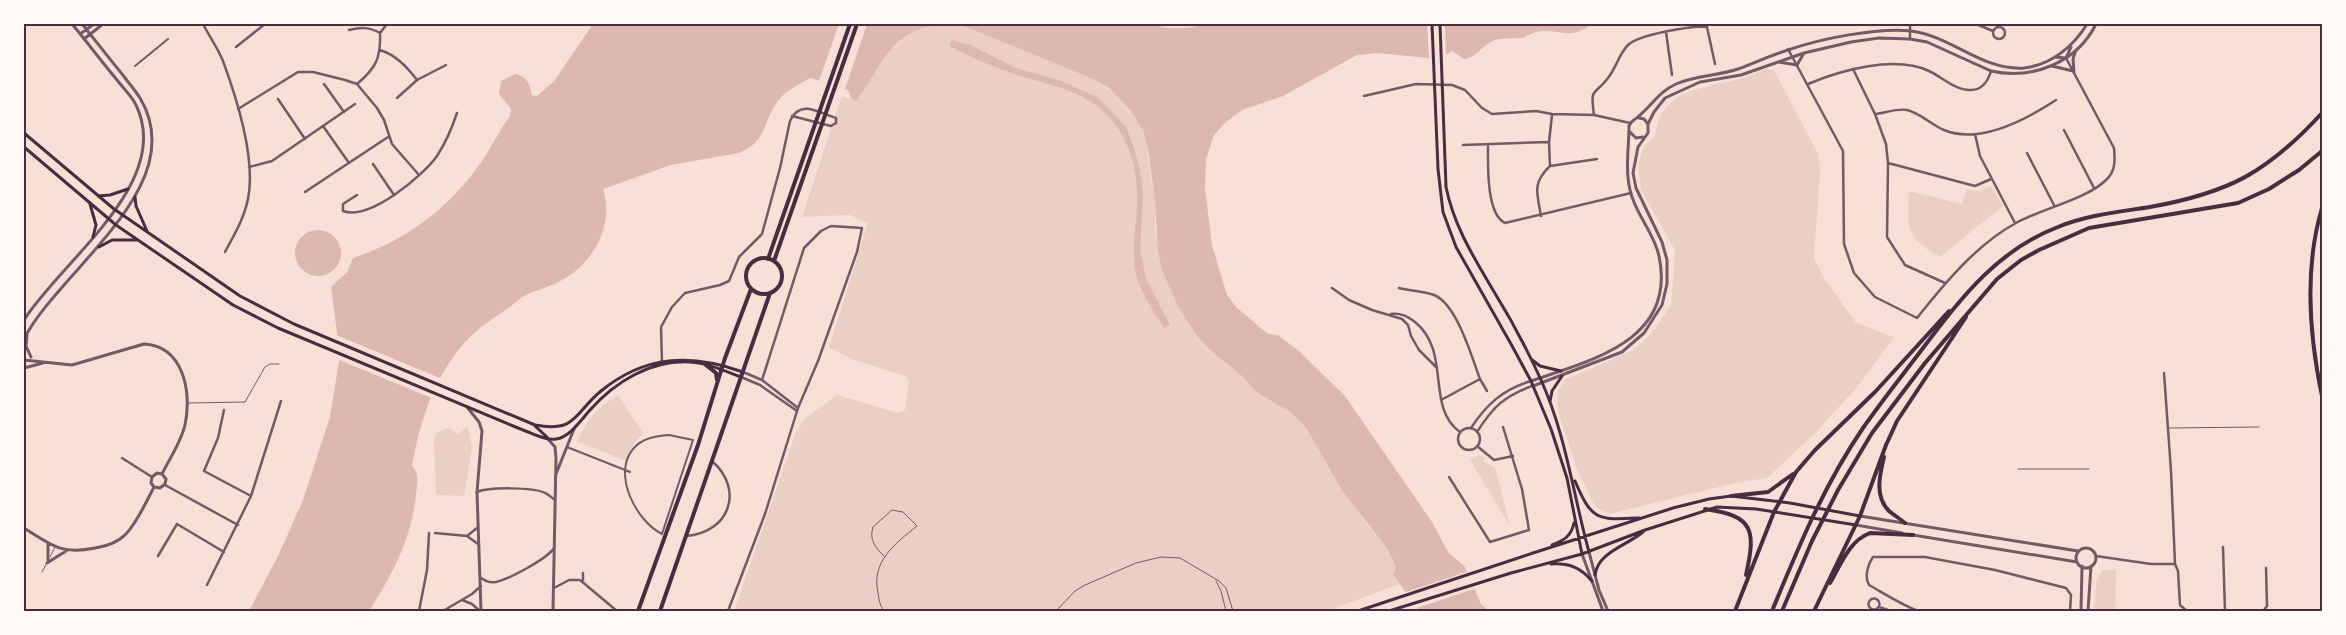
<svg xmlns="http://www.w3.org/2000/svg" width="2346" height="635" font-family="Barlow,sans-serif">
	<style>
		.green { fill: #ebcfc5 }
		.water { fill: #dcb8b0 }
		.pier { fill: #f7e1d7 }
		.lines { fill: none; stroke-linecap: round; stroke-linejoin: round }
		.service { stroke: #755966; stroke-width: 1 }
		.pedestrian { stroke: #755966; stroke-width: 2 }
		.minor { stroke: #755966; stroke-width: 2.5 }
		.tertiary { stroke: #755966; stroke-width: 3 }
		.secondary { stroke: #4a2c40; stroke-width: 3 }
		.primary { stroke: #4a2c40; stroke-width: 4 }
		.neatline { fill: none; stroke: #4a2c40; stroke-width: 2 }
	</style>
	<rect width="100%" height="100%" fill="#f7e1d7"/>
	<!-- green -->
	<path class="green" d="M947 24 969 28 1093 79 1119 96 1132 112 1144 133 1155 201V231L1211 351 1242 376 1256 392 1290 412 1305 426 1329 468 1364 520 1387 548 1396 567 1393 574 1400 584 1327 611H734L796 432 804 419 837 395 898 413 905 410 909 382 905 376 851 359 829 347 868 223 850 215 802 217 842 96 856 101C886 62 889 28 947 24Z
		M1764 69 1774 70 1818 154 1820 172 1814 258 1824 278 1856 323 1894 337 1859 385 1815 433 1767 478 1735 483 1609 514 1595 507 1577 469 1557 408 1558 390 1565 380 1633 350 1651 334 1671 305 1675 250 1641 190 1638 165 1644 146 1655 136C1663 76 1725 92 1764 69Z
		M1991 186 2003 206 1940 257C1904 237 1908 228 1909 191L1962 204 1967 189 1978 191Z
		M618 395 643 433 633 445 625 460 577 442C585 422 599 405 618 395Z
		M468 426 472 448 464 496 436 495 434 440 437 432 449 428 458 434Z
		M1479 455 1485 458 1483 461 1495 468 1510 526 1470 460Z
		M2102 570H2116L2115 611H2094L2096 582Z"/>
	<!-- water -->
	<path class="water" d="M593 24H947C889 28 886 62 856 101L852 100 848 90 810 78C798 85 786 90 778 101 762 122 767 142 739 153L671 165 603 189C614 224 595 261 564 279 551 287 535 290 522 297 518 300 514 304 510 307 495 317 481 326 468 339 435 374 420 420 412 466 420 475 417 483 416 495 411 539 393 574 369 611H249L279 554 303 500 330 417 341 349 337 333 331 287 347 272 353 258C410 239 453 205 486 155 494 142 501 128 510 116L511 109 499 94 501 81 515 74C528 77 529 83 532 95L537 96 554 81Z
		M951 24H1152C1168 31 1192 28 1209 24H1592C1569 42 1558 27 1536 32 1531 33 1527 37 1521 38 1511 39 1500 37 1490 42 1482 47 1475 58 1464 59L1452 51 1439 59 1378 53 1357 55 1283 96 1242 110 1225 123 1214 135 1206 159 1205 188 1212 245 1227 295 1236 307 1268 334 1278 335 1300 352 1345 396 1432 522 1448 552 1465 567 1481 604 1489 611H1419L1393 574 1396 567 1387 548 1343 492 1305 426 1290 412 1256 392 1242 376 1211 351 1197 336 1178 306 1162 270 1158 251 1155 201 1149 156 1144 133 1132 112 1109 88 1093 79 969 28Z
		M952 40 970 45 1016 68 1059 80 1099 98 1127 128 1139 164 1143 193 1140 251 1147 281 1170 325 1164 328C1155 313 1139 290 1136 274 1131 251 1136 229 1137 206 1139 165 1126 124 1090 101 1066 86 1037 82 1012 73 990 66 969 56 949 46Z
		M295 253a23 23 0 1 1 46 0a23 23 0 1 1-46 0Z"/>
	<!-- pier -->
	<path class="pier" d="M839 24H867L845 89 819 81Z
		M1427 24H1445L1446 56 1439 61 1429 60Z
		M334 334 442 379 434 399 337 359 338 349Z
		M1469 571 1477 588 1414 609 1403 593Z"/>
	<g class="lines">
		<!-- service -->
		<path class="service" d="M188 403 245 402 265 367 270 364H279
			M2169 428 2259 427
			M2018 469H2089
			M884 556C875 547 869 540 873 527L892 510 903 512 917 526C895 544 871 561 878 593 879 600 880 606 884 611
			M50 557 55 547
			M42 572 47 563
			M1216 581 1221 591 1226 611
			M1056 611 1075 591 1085 585 1136 563 1161 557 1180 558 1219 581 1226 588 1233 611"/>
		<!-- pedestrian -->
		<path class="pedestrian" d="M135 66 168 39
			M669 435 693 440 662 534C636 521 612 474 633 449 642 438 656 436 669 435Z
			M567 447 630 472"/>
		<!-- minor -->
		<path class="minor" d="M203 24C209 36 218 48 223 61 237 99 256 159 248 199 244 219 234 235 225 252
			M1976 24 1993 31
			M2205 24H2206
			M1993 33a6 6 0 1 1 12 0a6 6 0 1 1-12 0Z
			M349 30C361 27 369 27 380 33 381 58 376 68 357 84
			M1666 32 1672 75
			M380 33 387 24
			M1910 39V24
			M236 47 265 24
			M1788 49 1843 151 1844 244 1854 273 1875 297 1917 318C1944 284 1977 244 2016 223 2041 209 2087 199 2106 180 2116 171 2115 160 2114 148L2066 58
			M380 50C396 55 407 67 417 80
			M1853 69 1875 114 1886 144 1888 163 1887 237 1905 265 1945 283
			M324 84 344 112
			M1808 84C1841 70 1895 55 1929 71 1942 77 1956 91 1971 90 1983 90 1988 81 1991 71
			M1364 96 1416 84 1452 85 1465 90 1482 108 1492 114 1536 111 1552 114 1594 115 1630 123
			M397 98 417 80 446 65
			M278 99 305 139
			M238 109 298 72H313L345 80 357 84 377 108 384 120 392 144 419 175
			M1876 114C1885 113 1898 108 1907 110 1920 113 1932 125 1944 130 1980 145 2027 119 2056 100
			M1594 115C1590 85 1594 97 1608 78 1616 68 1619 54 1628 45 1638 35 1692 25 1707 27L1715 64
			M323 126 349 163
			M2064 130 2094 188
			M1975 134 1980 156 2015 223
			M1463 145 1549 142
			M1488 145C1488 164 1486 214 1505 223L1631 193
			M2027 153 2054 205
			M1888 163 1975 186 1991 179
			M373 164 394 195
			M1550 166 1597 159
			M249 167 272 161 355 104
			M305 192 388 137
			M357 195 343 204V211C369 221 423 176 437 156 446 142 452 128 457 113
			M1541 216C1537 193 1532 183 1550 166L1549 142 1552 115
			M1332 288 1349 300 1372 310 1402 319 1408 325 1411 336 1419 350 1437 368
			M1399 288C1410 291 1423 291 1434 295 1457 304 1472 358 1480 379L1441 400
			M1391 314C1401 313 1407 316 1415 322 1452 352 1425 407 1460 432
			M662 363 661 327 672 307 685 293 720 285 729 281 739 257 762 234 780 168 790 121C800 99 818 112 836 118V123L831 126 792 116
			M743 372 762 380 798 408
			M741 377 760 385 797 411
			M1480 379 1487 391
			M224 410 218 438 204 471 251 496
			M1471 428C1486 405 1503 389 1531 381
			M1458 439a11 11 0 1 1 22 0a11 11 0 1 1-22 0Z
			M1477 432C1493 407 1504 396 1532 386
			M1477 446 1494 460 1513 456
			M122 458 152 477
			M1449 477 1490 542 1529 530 1522 489 1503 427
			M165 485 238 525
			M477 492C489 487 533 487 545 493 548 494 552 498 555 500
			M435 533 467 536 478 544
			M467 536 477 528
			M686 536C729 533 745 490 712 461
			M2223 547 2225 611
			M158 556 177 524 224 552
			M2096 556 2151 564H2175L2171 471 2164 373
			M2175 564 2178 571 2180 605 2187 611 2264 610 2267 606 2266 568
			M481 578C486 581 489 583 496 582 509 579 547 559 554 548
			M583 580V573
			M207 585 251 496 281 401
			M554 588 569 580H580L617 611
			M1868.5 604a5.5 5.5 0 1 1 11 0a5.5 5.5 0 1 1-11 0Z
			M462 600 472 604 480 611
			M1879 607 1891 611
			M419 611 427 570 429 533
			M443 611 472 594 481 586
			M728 611 765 514 798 408 818 361 857 252 862 228 831 226 821 231 804 248 762 380
			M1918 611C1900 604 1885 594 1869 585 1864 577 1868 564 1873 557H1925L1995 570 2066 588 2071 595 2070 611"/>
		<!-- tertiary -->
		<path class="tertiary" d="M80 34 94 24
			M84 39 103 24
			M2055 57 2066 58 2071 47
			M1778 62 1797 65 1804 53
			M2052 66 2073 71
			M2074 72 2073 59 2076 50
			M1639 118 1644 119 1648 124
			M1630 132 1636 138 1643 137
			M24 320C60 262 174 183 136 105 132 96 123 88 117 80 102 62 87 42 72 24
			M27 335 26 346 31 357
			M24 339C58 271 193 186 140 98 135 90 128 82 122 74 108 57 95 40 82 24
			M24 360 72 365 144 344C184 346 192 393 185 425 181 442 170 458 162 474
			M24 368 43 363
			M1531 381C1591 360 1677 341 1659 256 1654 232 1635 214 1630 190 1625 169 1629 147 1629 126 1631 120 1635 120 1639 116 1652 105 1660 91 1676 84 1696 75 1718 76 1738 69 1755 63 1771 55 1788 50 1819 39 1878 27 1911 31 1952 36 1982 71 2024 68 2051 65 2074 46 2087 24
			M1533 386 1622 352 1644 333 1662 305 1667 284V260L1662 242 1636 188 1633 173 1638 147 1648 133V124L1654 112 1665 98 1700 82 1741 75 1804 53 1851 42 1879 38 1910 39 1927 42 1991 71C2032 80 2077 63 2096 24
			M467 407 479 422 482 431 477 492 481 611
			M548 439 555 447 556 458 553 611
			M556 474 574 429
			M154 487 160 488 165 484 166 479 162 474
			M154 487 151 483 152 477 157 473 162 474
			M1860 516 2078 551
			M1856 525 1902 533
			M24 528C51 545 61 555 95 548 107 546 117 543 126 534 138 521 146 502 154 487
			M1913 535 2077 562
			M48 543V560
			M2076 558a10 10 0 1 1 20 0a10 10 0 1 1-20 0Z
			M1589 552 1599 590 1608 611
			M1582 554 1603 611
			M47 563 66 551
			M2081 611 2082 566
			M2088 611 2091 566"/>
		<!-- secondary -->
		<path class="secondary" d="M1432 24 1438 169 1443 212 1456 247 1511 344 1531 381 1551 429 1567 478 1582 554
			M1440 24 1446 187C1454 226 1473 256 1493 290 1511 319 1527 349 1541 380 1566 435 1573 494 1589 552
			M24 133 114 209 240 296 294 324 535 425C577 433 574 413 601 391 645 355 691 353 743 372
			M24 147 116 225 233 305 278 328 523 430C532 433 546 441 556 439 570 437 581 420 590 410 615 382 650 360 690 362 707 363 725 371 741 377
			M98 196 110 195 128 189
			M135 197 136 206 147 231
			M90 204 96 225 93 237
			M99 247 112 240H137
			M1531 359 1540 366 1561 371
			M1550 402 1552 391 1562 376
			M535 426 547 437
			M1575 481C1592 521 1597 520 1639 518
			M1552 545C1565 540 1571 536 1574 523
			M1551 564C1569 563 1580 567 1592 581
			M1595 575C1598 552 1626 546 1643 532
			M1358 611 1533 553 1673 508 1709 499 1731 496 1790 503 1860 516
			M1389 611 1511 573 1582 554 1645 530 1717 507 1756 509 1856 525"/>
		<!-- primary -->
		<path class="primary" d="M2322 208C2304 268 2309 334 2322 396
			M746 276a18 18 0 1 1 36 0a18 18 0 1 1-36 0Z
			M768 259 850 24
			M774 261 857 24
			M706 365 716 373 717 380
			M1884 457C1880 474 1874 496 1889 511 1894 515 1900 519 1905 523
			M1731 496 1768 492 1793 474
			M1705 509C1754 516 1756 530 1746 575
			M1830 583C1841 564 1849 541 1870 533L1913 535
			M638 611 698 445 725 358 751 289
			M660 611 770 293
			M1735 611 1774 512 1796 472 1815 450 1875 392 1949 311
			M1772 611C1798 548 1824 485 1863 428 1881 402 1901 377 1920 352 1959 301 1995 251 2058 227 2087 215 2119 212 2150 207 2229 193 2268 172 2322 113
			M1782 611 1812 541 1838 490 1872 433 1925 363 1997 279 2021 260 2039 250 2089 228 2238 203 2269 189 2299 170 2322 151
			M1814 611 1860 516 1886 445 1897 421 1966 317"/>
	</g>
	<!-- border -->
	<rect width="2346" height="635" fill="none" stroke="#fffaf5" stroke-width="50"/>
	<rect x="25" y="25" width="2296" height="585" class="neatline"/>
</svg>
